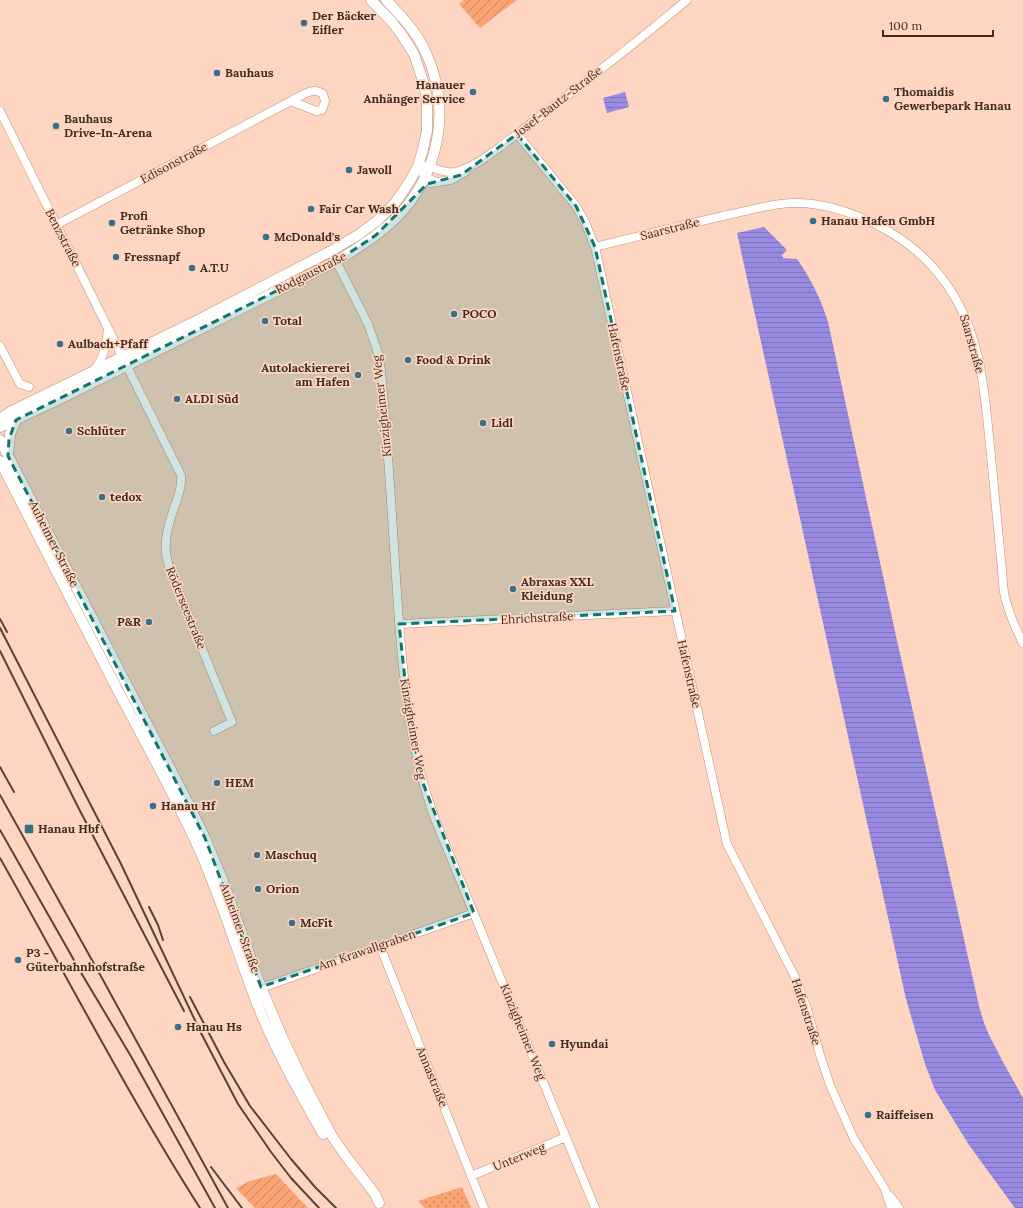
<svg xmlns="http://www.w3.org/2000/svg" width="1023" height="1208" font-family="Lora,serif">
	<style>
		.park { fill: url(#park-dots) }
		.garden { fill: url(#garden-furrows) }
		.water { fill: url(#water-rules) }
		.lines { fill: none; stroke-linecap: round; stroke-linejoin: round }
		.minor-casing { stroke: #bf9076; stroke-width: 9 }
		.major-casing { stroke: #bf9076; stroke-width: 11 }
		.minor { stroke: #fff; stroke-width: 8 }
		.major { stroke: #fff; stroke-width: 10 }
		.rail { stroke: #594237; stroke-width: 2 }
		.marked { fill: #0f766e; fill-opacity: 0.2; stroke: #0f766e; stroke-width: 3; stroke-dasharray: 8 5; stroke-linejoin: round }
		.poi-dot { fill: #37708a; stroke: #fed5c0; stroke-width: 1.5 }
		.labels { text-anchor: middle; stroke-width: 3.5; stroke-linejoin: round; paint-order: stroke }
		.poi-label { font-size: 12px; font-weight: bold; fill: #402c22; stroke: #fed5c0; text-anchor: start }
		.street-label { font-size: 12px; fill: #402c22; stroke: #fed5c0 }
	</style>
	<defs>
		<pattern id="park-dots" width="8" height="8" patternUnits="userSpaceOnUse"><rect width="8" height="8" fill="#faa474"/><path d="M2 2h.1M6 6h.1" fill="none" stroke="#cc865f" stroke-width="1.8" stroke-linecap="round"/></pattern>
		<pattern id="garden-furrows" width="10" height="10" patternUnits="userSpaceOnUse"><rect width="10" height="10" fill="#faa474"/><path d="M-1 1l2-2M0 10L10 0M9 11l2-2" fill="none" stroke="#cc865f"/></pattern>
		<pattern id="water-rules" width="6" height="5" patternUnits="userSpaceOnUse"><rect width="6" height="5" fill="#998be4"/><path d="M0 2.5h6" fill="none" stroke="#7e72b8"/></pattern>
	</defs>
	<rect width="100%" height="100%" fill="#fed5c0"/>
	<!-- park -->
	<path class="park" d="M462 1187 471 1208H425L418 1201Z"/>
	<!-- garden -->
	<path class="garden" d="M464 0H517L480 28 459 4Z
		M276 1174 305 1205 308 1208H255L236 1188 250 1181Z"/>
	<!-- water -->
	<path class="water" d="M625 92 629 107 607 113 603 98Z
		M764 227 787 250 782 255 783 258 797 259C811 279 821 299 828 322L896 636 979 1006 983 1020 989 1035 1003 1062 1023 1098V1208H1015L969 1145 935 1090 925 1064 906 999 737 233Z"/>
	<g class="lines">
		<defs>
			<path id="minor" d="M0 111 181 475C182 486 179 495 175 505 166 531 161 549 172 575L232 722 214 731
				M517 134 576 206 585 222 595 247 727 844 796 979 807 1009 820 1055 830 1085 854 1139 885 1189 891 1208
				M436 182 425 177 418 166C432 164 444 176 459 171 475 166 487 156 500 147 516 135 531 123 546 112 594 75 641 39 687 0
				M431 183 451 180 465 172
				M56 225 291 101 316 111 322 110 325 101 323 94C313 86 301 96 291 101
				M595 247C641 236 686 224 732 214 751 210 771 204 791 203 820 202 849 211 875 224 930 251 964 297 978 357 986 392 988 429 992 466 995 497 998 528 1001 560 1003 573 1002 589 1006 601 1010 615 1016 630 1023 643
				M331 251 368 324 378 353 381 371C388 444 392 518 397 592 402 669 408 746 435 819L595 1208
				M0 346 20 384 29 387
				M94 370C104 358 106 345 108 329
				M399 624 675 611
				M380 946 484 1208
				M261 987 267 986 474 913
				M471 1176 566 1137
				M890 1196 899 1208"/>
			<path id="major" d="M0 419 10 412 200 319 331 251 358 235 377 221 395 203 410 181 418 166 423 149 427 131V100L424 84 414 54 402 35 392 22 371 0
				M0 427 66 396 337 261C357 248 378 236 396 218 439 175 452 109 426 53 417 32 401 16 386 0
				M0 440 187 801 205 838 223 881 261 987 283 1039 302 1079 332 1136 345 1155 375 1194 379 1203
				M8 454 10 434 16 420
				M0 461C37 534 75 608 113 681 142 737 173 791 199 849 220 896 235 945 253 993 271 1042 297 1088 323 1134"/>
		</defs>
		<!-- minor casing -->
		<use href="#minor" class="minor-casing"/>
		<!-- major casing -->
		<use href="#major" class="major-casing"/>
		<!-- minor -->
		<use href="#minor" class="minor"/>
		<!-- major -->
		<use href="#major" class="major"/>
		<!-- rail -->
		<path class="rail" d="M0 619 7 632
			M0 628 121 864 201 1033 238 1104 271 1152 291 1178 319 1208
			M0 651 77 805 184 1011
			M0 767 14 792
			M0 795 103 980 228 1208
			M0 830 83 976 132 1058 215 1208
			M0 858C66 975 128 1095 200 1208
			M149 907 158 925 163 940
			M190 997 224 1062 250 1106 291 1159 315 1187 336 1208
			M211 1167 242 1208"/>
	</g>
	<!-- marked area -->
	<path class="marked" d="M517 134 576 206 595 247 675 611 399 624 408 708 421 778 474 913 261 987 205 838 8 456 9 439 16 420 337 261 376 235 427 184 461 175Z"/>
	<!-- markers -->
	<g class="poi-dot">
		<circle cx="304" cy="23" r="4"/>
		<circle cx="217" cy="73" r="4"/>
		<circle cx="473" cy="92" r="4"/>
		<circle cx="886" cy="99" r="4"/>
		<circle cx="56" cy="126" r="4"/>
		<circle cx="349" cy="170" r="4"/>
		<circle cx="311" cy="209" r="4"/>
		<circle cx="813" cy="221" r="4"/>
		<circle cx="112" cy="223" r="4"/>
		<circle cx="266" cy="237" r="4"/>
		<circle cx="116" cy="257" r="4"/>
		<circle cx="192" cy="268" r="4"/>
		<circle cx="454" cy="314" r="4"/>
		<circle cx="265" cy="321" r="4"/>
		<circle cx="60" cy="344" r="4"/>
		<circle cx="408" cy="360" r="4"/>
		<circle cx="358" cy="375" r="4"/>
		<circle cx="177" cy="399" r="4"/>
		<circle cx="483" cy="423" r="4"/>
		<circle cx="69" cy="431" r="4"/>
		<circle cx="102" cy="497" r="4"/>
		<circle cx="513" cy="589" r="4"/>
		<circle cx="149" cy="622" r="4"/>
		<circle cx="217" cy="783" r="4"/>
		<circle cx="153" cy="806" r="4"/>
		<rect x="24" y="824" width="10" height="10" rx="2"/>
		<circle cx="257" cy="855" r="4"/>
		<circle cx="258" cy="889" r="4"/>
		<circle cx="292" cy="923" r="4"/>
		<circle cx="18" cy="960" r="4"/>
		<circle cx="178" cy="1027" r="4"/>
		<circle cx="552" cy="1044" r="4"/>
		<circle cx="868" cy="1115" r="4"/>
	</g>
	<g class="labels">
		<!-- poi labels -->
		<g class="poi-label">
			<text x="312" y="20">Der Bäcker<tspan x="312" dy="14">Eifler</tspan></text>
			<text x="225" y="77">Bauhaus</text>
			<text x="465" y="89" text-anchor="end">Hanauer<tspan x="465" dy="14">Anhänger Service</tspan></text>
			<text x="894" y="96">Thomaidis<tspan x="894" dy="14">Gewerbepark Hanau</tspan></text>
			<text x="64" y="123">Bauhaus<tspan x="64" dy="14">Drive-In-Arena</tspan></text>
			<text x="357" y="174">Jawoll</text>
			<text x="319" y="213">Fair Car Wash</text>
			<text x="120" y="220">Profi<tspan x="120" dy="14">Getränke Shop</tspan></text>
			<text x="821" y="225">Hanau Hafen GmbH</text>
			<text x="274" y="241">McDonald's</text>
			<text x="124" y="261">Fressnapf</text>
			<text x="200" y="272">A.T.U</text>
			<text x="462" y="318">POCO</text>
			<text x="273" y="325">Total</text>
			<text x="68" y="348">Aulbach+Pfaff</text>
			<text x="416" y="364">Food &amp; Drink</text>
			<text x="350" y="372" text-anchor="end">Autolackiererei<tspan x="350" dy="14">am Hafen</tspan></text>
			<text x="185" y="403">ALDI Süd</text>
			<text x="491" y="427">Lidl</text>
			<text x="77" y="435">Schlüter</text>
			<text x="110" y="501">tedox</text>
			<text x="521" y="586">Abraxas XXL<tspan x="521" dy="14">Kleidung</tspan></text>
			<text x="141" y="626" text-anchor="end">P&amp;R</text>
			<text x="225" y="787">HEM</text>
			<text x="161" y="810">Hanau Hf</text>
			<text x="38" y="833">Hanau Hbf</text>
			<text x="265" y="859">Maschuq</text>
			<text x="266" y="893">Orion</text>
			<text x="300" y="927">McFit</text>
			<text x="26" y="957">P3 -<tspan x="26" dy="14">Güterbahnhofstraße</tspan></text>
			<text x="186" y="1031">Hanau Hs</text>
			<text x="560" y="1048">Hyundai</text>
			<text x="876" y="1119">Raiffeisen</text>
		</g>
		<!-- street labels -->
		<g class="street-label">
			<text transform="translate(558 102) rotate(-38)" y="4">Josef-Bautz-Straße</text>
			<text transform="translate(174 163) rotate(-28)" y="4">Edisonstraße</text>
			<text transform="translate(670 229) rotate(-14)" y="4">Saarstraße</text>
			<text transform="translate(63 238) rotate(63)" y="4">Benzstraße</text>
			<text transform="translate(311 273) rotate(-27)" y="4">Rodgaustraße</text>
			<text transform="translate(972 344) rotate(74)" y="4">Saarstraße</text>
			<text transform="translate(619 357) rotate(78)" y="4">Hafenstraße</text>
			<text transform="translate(382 406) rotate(-96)" y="4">Kinzigheimer Weg</text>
			<text transform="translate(54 544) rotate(63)" y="4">Auheimer Straße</text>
			<text transform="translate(186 608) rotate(68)" y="4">Röderseestraße</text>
			<text transform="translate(537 618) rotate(-3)" y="4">Ehrichstraße</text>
			<text transform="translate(689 674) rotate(77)" y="4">Hafenstraße</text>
			<text transform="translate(413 729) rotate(80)" y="4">Kinzigheimer Weg</text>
			<text transform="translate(240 928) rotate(70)" y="4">Auheimer Straße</text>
			<text transform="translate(367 950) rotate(-19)" y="4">Am Krawallgraben</text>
			<text transform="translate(806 1012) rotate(72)" y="4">Hafenstraße</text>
			<text transform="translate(523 1032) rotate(68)" y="4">Kinzigheimer Weg</text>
			<text transform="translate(432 1077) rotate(68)" y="4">Annastraße</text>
			<text transform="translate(519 1157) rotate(-22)" y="4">Unterweg</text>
		</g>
	</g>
	<!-- scale -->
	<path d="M883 30v6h110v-6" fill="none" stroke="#402c22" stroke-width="2"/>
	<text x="889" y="30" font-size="12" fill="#402c22" stroke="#fed5c0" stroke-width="3" paint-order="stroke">100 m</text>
</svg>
